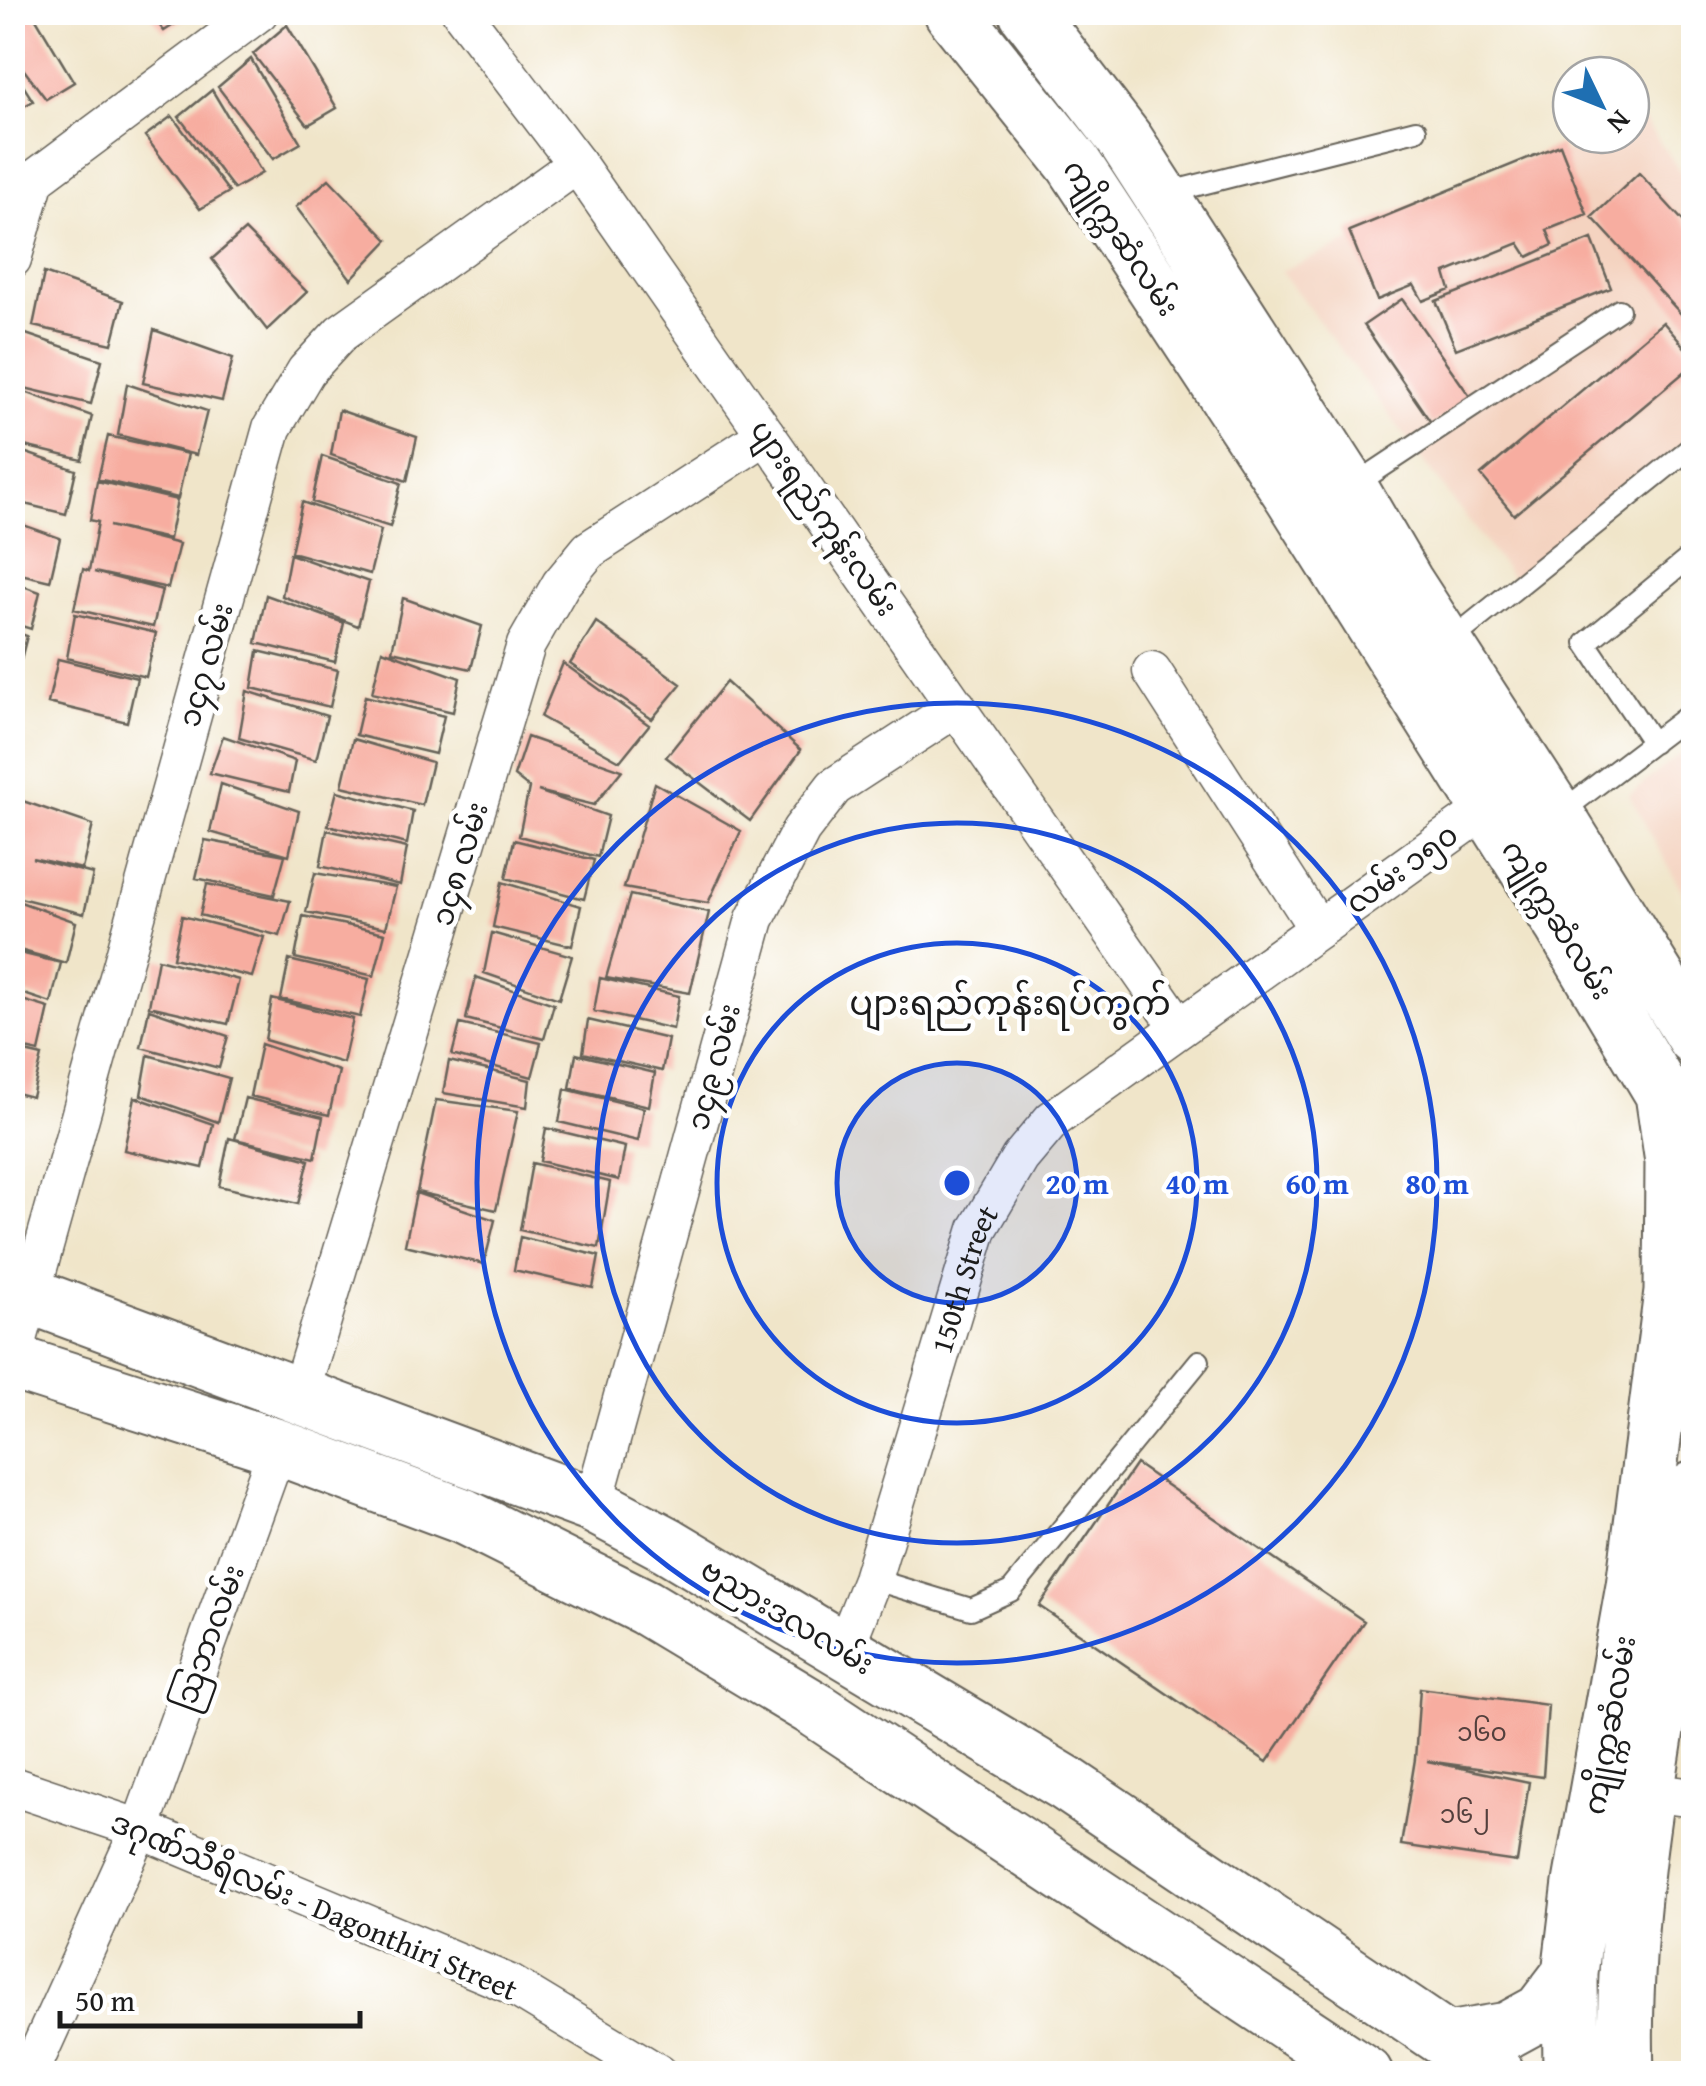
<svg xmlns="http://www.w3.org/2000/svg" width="1706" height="2086" font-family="'Gentium Book Plus','Noto Sans Myanmar',serif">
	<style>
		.built { fill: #f4d3c0 }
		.building { fill: #f7ada0 }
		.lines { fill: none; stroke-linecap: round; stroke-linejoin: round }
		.service-casing { stroke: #666259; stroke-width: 24 }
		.minor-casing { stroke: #666259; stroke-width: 41 }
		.primary-casing { stroke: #666259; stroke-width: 59 }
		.service { stroke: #fff; stroke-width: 20 }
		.minor { stroke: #fff; stroke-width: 38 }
		.primary { stroke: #fff; stroke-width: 55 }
		.ring { fill: none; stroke: #1d4ed8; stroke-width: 5 }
		.labels { text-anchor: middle; stroke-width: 9; stroke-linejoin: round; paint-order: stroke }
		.number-label { font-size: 25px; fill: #53403d }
		.street-label { font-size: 30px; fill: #1c1c1c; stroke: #fff }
		.quarter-label { font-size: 35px; fill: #1c1c1c; stroke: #fff }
		.centre { fill: #1d4ed8; stroke: #fff; stroke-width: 5 }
		.ring-label { font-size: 30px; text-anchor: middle; font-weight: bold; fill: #1d4ed8; stroke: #fff; stroke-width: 9; stroke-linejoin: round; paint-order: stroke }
	</style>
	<rect width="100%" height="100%" fill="#fff"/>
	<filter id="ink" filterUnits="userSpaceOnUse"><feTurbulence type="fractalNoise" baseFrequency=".01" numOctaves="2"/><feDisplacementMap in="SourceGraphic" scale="20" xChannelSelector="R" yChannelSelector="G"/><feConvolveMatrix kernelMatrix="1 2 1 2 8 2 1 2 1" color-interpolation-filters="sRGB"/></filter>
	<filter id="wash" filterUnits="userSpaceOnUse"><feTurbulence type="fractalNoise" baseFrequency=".0048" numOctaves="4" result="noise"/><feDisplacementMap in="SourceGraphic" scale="40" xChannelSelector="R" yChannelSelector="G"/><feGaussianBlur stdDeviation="2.25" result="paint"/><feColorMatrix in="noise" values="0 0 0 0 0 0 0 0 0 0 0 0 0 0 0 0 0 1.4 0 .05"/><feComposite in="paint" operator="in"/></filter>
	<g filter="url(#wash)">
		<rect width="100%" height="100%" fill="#f0e5c9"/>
		<!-- built -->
		<path class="built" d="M1643 119 1693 189V435L1517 585 1281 271 1604 135H1631V124Z
			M1693 744V911L1629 795Z"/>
		<g id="blocks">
			<!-- building -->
			<path class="building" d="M12 12H32L74 82 46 99 12 54Z
				M149 12H194L164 31Z
				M287 25 337 108 308 125 253 54Z
				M251 59 301 143 273 159 218 87Z
				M12 68 33 101 12 113Z
				M212 90 262 173 234 189 179 117Z
				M172 116 229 192 200 209 145 136Z
				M1560 145 1587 214 1547 230 1553 245 1528 257 1519 243 1445 273 1450 290 1423 301 1414 285 1377 300 1349 231Z
				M1639 173 1694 233V328L1592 217Z
				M329 179 388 240 351 279 296 207Z
				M245 230 307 292 267 330 212 259Z
				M1592 239 1611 288 1456 349 1436 301Z
				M44 273 123 301 112 344 33 326Z
				M1402 299 1471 398 1432 424 1364 325Z
				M1663 322 1694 358V364L1514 515 1481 475Z
				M154 330 233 358 222 401 143 383Z
				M23 333 102 360 91 404 12 385Z
				M127 384 207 411 196 455 118 435Z
				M14 388 92 416 82 460 12 443Z
				M339 410 417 437 407 481 331 455Z
				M108 436 188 454 178 498 98 479Z
				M12 448 76 470 66 514 12 501Z
				M322 456 401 483 390 527 312 502Z
				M97 481 177 500 169 539 109 526 179 544 168 588 94 572 162 590 153 627 74 609 83 569 89 571 98 522 90 520Z
				M302 502 381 530 370 574 291 552Z
				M12 521 60 538 50 581 12 572Z
				M290 554 369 582 358 626 282 596Z
				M12 582 40 592 31 629 12 623Z
				M266 595 344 623 335 662 256 643Z
				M403 598 482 626 471 669 392 651Z
				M75 614 156 633 146 677 67 658Z
				M596 622 681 684 652 719 570 664Z
				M12 631 27 636 16 679 12 678Z
				M382 650 460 678 453 712 372 693Z
				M258 651 338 670 330 707 252 688Z
				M58 659 137 678 127 722 48 703Z
				M563 663 649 725 620 761 541 717Z
				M726 682 801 750 750 821 666 757Z
				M247 691 327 716 316 760 239 738Z
				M365 696 444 716 435 754 356 735Z
				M223 736 295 761 289 792 210 773Z
				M527 737 622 770 594 805 538 791 608 816 598 857 519 836 529 788 514 776Z
				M353 739 432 762 422 805 342 786Z
				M655 783 741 831 708 903 624 888Z
				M221 784 299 811 289 855 210 832Z
				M337 791 413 811 407 844 328 825Z
				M14 798 93 825 82 869 32 858 93 874 84 914 12 896Z
				M327 830 407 848 400 885 320 866Z
				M205 840 285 855 274 895 196 878Z
				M514 840 594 860 584 899 506 878Z
				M315 873 396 887 386 928 306 912Z
				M502 882 581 906 572 946 493 927Z
				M207 884 290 901 280 936 200 915Z
				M630 895 709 912 690 993 606 978Z
				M12 899 76 922 66 963 12 948Z
				M182 916 264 937 252 977 173 958Z
				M303 916 385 933 374 976 295 958Z
				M492 933 572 956 559 999 484 973Z
				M12 951 61 963 51 1003 12 990Z
				M158 959 239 980 228 1024 149 1006Z
				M289 960 369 979 360 1017 281 999Z
				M476 977 554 1004 544 1039 466 1019Z
				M600 978 679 996 673 1029 594 1011Z
				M12 997 49 1008 39 1052 12 1046Z
				M272 999 353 1019 343 1063 265 1040Z
				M149 1009 228 1036 219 1068 141 1047Z
				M588 1020 668 1039 662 1071 583 1053Z
				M460 1024 541 1043 532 1077 452 1055Z
				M261 1044 339 1071 329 1115 250 1096Z
				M12 1049 42 1056 32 1097 12 1092Z
				M576 1054 655 1073 649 1106 570 1088Z
				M148 1055 229 1078 218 1122 141 1095Z
				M449 1061 530 1080 527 1107 443 1093Z
				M565 1089 644 1108 638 1141 559 1122Z
				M135 1097 213 1124 203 1168 124 1150Z
				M245 1098 323 1117 315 1158 235 1139Z
				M436 1100 518 1111 496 1210 417 1192Z
				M546 1128 625 1147 619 1180 540 1161Z
				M229 1138 309 1160 298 1204 219 1186Z
				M532 1163 610 1182 599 1248 520 1230Z
				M416 1193 495 1220 484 1264 405 1245Z
				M520 1237 599 1256 593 1288 514 1270Z
				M1136 1464 1364 1621 1267 1762 1039 1606Z
				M1420 1688 1548 1705 1543 1777 1427 1761 1529 1782 1517 1862 1401 1845 1415 1759Z"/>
		</g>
	</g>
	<g filter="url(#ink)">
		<use href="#blocks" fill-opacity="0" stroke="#666259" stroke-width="2.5"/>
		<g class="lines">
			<defs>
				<path id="service" d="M1162 194 1416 130
					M1353 486 1619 310
					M1445 645 1694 445
					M1653 743 1586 643 1694 554
					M1560 813 1694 711
					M872 1579 971 1609 1011 1591 1199 1361"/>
				<g id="minor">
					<path d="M461 12 577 164 1180 1028"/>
					<path d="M12 188 35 179 259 12"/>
					<path d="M12 259 35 179"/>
					<path d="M1152 671 1318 929"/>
					<path d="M12 1361 272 428 306 371 341 333 577 164"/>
					<path d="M300 1393 526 645 561 584 589 550 766 435"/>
					<path d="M593 1505 755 919 801 830 834 787 957 707"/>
					<path id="s1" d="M843 1652 872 1579 978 1229 1020 1158 1052 1120 1487 808"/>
					<path d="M12 1786 140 1829 510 1984 659 2074"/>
					<path d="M1648 1792 1694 1798"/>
					<path d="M29 2074 140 1829 278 1447"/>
				</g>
				<path id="primary" d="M952 12 1073 163 1292 495 1561 923 1663 1094 1673 1162 1672 1292 1634 1586 1581 1883 1570 1974 1571 2074
					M1027 12 1126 141 1350 488 1405 582 1557 816 1694 1037
					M12 1289 593 1505 668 1545 1067 1784 1497 2074
					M12 1362 278 1447 463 1516 645 1607 818 1711 1365 2074
					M1448 2040 1508 2030 1541 2012 1570 1974
					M1626 2074C1619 1881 1669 1680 1694 1489"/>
			</defs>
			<!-- service casing -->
			<use href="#service" class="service-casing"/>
			<!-- minor casing -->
			<use href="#minor" class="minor-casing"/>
			<!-- primary casing -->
			<use href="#primary" class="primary-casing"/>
			<!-- service -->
			<use href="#service" class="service"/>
			<!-- minor -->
			<use href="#minor" class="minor"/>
			<!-- primary -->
			<use href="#primary" class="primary"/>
		</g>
	</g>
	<!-- distance rings -->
	<circle cx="957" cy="1183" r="120" fill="#1d4ed8" fill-opacity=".12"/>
	<g class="ring">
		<circle cx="957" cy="1183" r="120"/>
		<circle cx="957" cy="1183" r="240"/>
		<circle cx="957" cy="1183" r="360"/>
		<circle cx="957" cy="1183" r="480"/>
	</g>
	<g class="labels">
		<!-- number labels -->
		<g class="number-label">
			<text x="1482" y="1741">၁၆၀</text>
			<text x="1465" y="1823">၁၆၂</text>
		</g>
		<!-- street labels -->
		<g class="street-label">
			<text transform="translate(1121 238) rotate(56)" y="10">ကျိုက္ကဆံလမ်း</text>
			<text transform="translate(824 518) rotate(55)" y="10">ပျားရည်ကုန်းလမ်း</text>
			<text transform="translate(206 665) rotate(-74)" y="10">၁၄၇ လမ်း</text>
			<text transform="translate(460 864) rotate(-73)" y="10">၁၄၈ လမ်း</text>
			<text transform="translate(1402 869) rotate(-36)" y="10">လမ်း ၁၅၀</text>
			<text transform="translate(1557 920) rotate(58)" y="10">ကျိုက္ကဆံလမ်း</text>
			<text transform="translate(714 1067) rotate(-75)" y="10">၁၄၉ လမ်း</text>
			<text dy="10" stroke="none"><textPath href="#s1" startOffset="392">150th Street</textPath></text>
			<text transform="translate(787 1617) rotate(31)" y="10">ဗညားဒလလမ်း</text>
			<text transform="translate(209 1638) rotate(-70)" y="10">ဩဘာလမ်း</text>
			<text transform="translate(1610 1725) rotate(-80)" y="10">ကျိုက္ကဆံလမ်း</text>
			<text transform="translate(314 1906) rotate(23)" y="10">ဒဂုဏ်သီရိလမ်း - Dagonthiri Street</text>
		</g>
		<!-- quarter labels -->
		<g class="quarter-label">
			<text x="1010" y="1015">ပျားရည်ကုန်းရပ်ကွက်</text>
		</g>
	</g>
	<circle cx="957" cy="1183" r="15" class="centre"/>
	<g class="ring-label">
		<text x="1077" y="1194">20 m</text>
		<text x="1197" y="1194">40 m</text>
		<text x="1317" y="1194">60 m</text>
		<text x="1437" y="1194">80 m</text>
	</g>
	<!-- margin -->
	<rect width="1706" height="2086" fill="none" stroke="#fff" stroke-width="50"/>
	<!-- north arrow -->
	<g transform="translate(1601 105) rotate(133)"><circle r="48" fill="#ffffff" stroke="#a4a4a4" stroke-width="2.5"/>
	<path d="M0-8L18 38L0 25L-18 38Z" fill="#1f6fb2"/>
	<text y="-15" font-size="28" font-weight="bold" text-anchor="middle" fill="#1c1c1c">N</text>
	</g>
	<!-- scale -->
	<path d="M60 2011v15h300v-15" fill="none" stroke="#1c1c1c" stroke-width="5"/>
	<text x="75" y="2011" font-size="30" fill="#1c1c1c" stroke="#ffffff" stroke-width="8" paint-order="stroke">50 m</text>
</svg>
